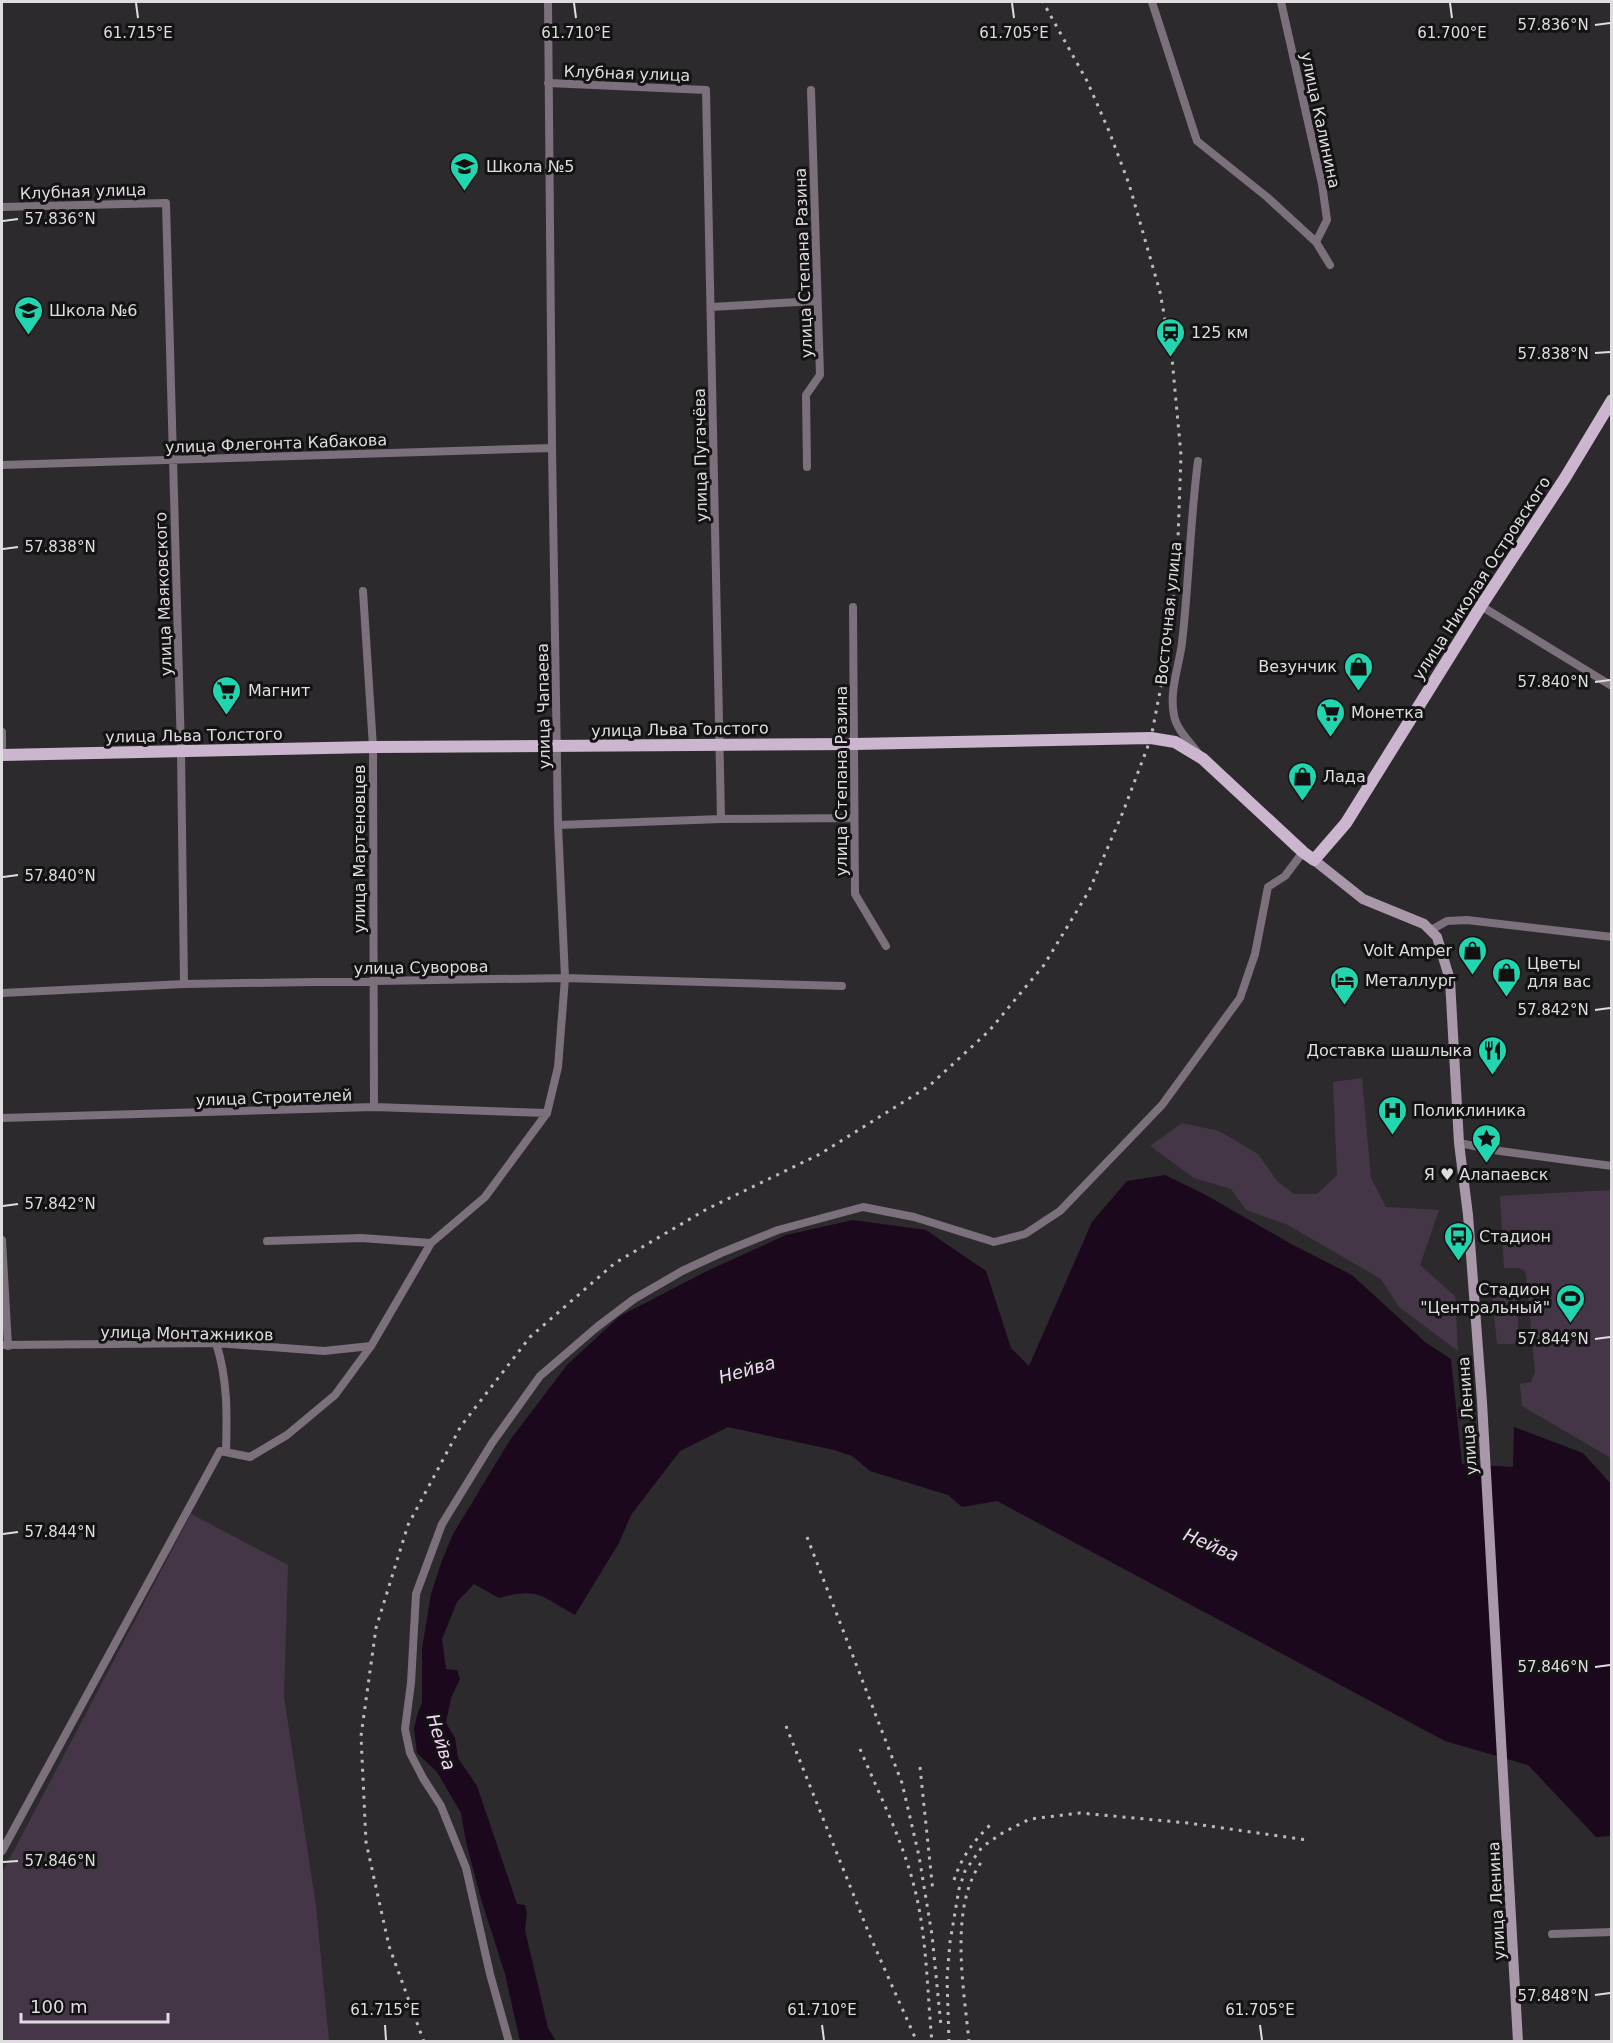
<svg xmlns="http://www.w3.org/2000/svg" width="1613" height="2043" font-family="'DejaVu Sans',sans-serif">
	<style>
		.green { fill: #453647 }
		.water { fill: #1b081d }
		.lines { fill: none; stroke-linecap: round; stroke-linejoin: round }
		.street { stroke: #7b707c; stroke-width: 8 }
		.secondary { stroke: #a997aa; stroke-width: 10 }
		.primary { stroke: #ccb5ce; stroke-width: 12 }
		.rail { stroke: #bdbbbd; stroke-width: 3; stroke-dasharray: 3 6; stroke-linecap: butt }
		.ticks { fill: none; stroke: #dfdddf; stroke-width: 2 }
		.labels { text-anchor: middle; stroke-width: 6; stroke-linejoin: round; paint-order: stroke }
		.street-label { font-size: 16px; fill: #dfdddf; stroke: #141314 }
		.poi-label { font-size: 16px; fill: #dfdddf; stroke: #141314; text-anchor: start }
		.water-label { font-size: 18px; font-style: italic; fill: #f6d3f9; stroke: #141314 }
		.ticks-label { font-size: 15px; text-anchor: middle; fill: #dfdddf; stroke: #141314; stroke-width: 6; stroke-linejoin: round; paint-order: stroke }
	</style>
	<rect width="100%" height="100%" fill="#2d2a2d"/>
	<!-- green -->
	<path class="green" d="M1362 1078 1371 1178 1386 1207 1439 1210 1420 1265 1455 1296 1458 1351 1399 1307 1381 1279 1288 1225 1246 1210 1231 1189 1194 1178 1150 1146 1182 1123 1219 1131 1258 1154 1277 1181 1294 1194H1317L1337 1175 1333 1082Z
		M1611 1190H1612L1611 1458 1522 1406 1520 1384 1531 1382 1535 1372 1526 1275 1524 1270 1518 1268H1504L1500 1196Z
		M1513 1294 1517 1299 1519 1342 1513 1344H1497L1492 1295Z
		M191 1514 288 1565 284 1697 316 1906 329 2041H2V1873Z"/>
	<!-- water -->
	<path class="water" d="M1165 1175 1204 1194 1293 1245 1352 1275 1425 1342 1451 1359 1462 1464 1513 1467 1514 1427 1583 1453 1611 1484V1836L1596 1837 1528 1765 1445 1741 997 1501 962 1507 948 1495 870 1471 852 1456 834 1450 728 1427 680 1451 631 1515 619 1543 575 1615C541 1596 538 1587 499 1598L474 1584 457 1602 442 1639 446 1669 457 1670 460 1679 451 1698 446 1723 455 1738 458 1758 477 1786 517 1904 525 1905 527 1913 525 1930 548 2028 556 2041H520L505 1974 481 1899 466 1842 461 1813 437 1772 417 1753 414 1728 418 1712 422 1703V1649L431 1594 441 1563 453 1534 510 1440 567 1365 620 1316 707 1271 786 1235 853 1220 926 1230 986 1271 1011 1348 1029 1366 1092 1222 1127 1181Z"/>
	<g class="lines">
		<!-- street -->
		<path class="street" d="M1152 2 1197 141 1267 197 1316 242 1330 265
			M1281 2 1322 184 1327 220 1316 242
			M548 83 706 90 721 819
			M2 207 166 203 181 751 184 984
			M711 307 817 301
			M1198 461C1190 521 1189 582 1182 643 1179 666 1169 692 1174 715 1176 729 1190 742 1198 753
			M2 465 552 448
			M807 467 806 395 820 375 811 90
			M363 591 373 747 374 1107
			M1481 606 1612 686
			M853 607 855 894 886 946
			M2 732V755
			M558 825 721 819 854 818
			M1431 930 1447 921 1467 920 1612 937
			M2 993 184 984 565 978 842 986
			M2 1118 374 1107 547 1113
			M1459 1143 1500 1151 1612 1166
			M2 1240 8 1346
			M267 1241 361 1238 431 1243
			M216 1343C228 1380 227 1415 226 1452
			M2 1345 216 1343 324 1351 371 1346
			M2 1851 220 1451 250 1457 287 1435 335 1395 371 1346 431 1243 485 1197 547 1113 558 1067 565 978 558 825 552 448 548 2
			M1552 1934 1612 1932
			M509 2042 490 1974 466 1868 441 1806 423 1778 410 1753 405 1729 411 1683 416 1594 442 1524 492 1443 540 1376 597 1327 634 1299 682 1271 721 1253 778 1230 863 1207 914 1217 994 1242 1025 1234 1060 1211 1162 1105 1240 998 1255 954 1268 887 1285 876 1303 852"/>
		<!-- secondary -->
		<path class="secondary" d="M1314 860 1363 899 1424 924 1437 937 1450 980 1459 1143 1468 1215 1482 1402 1518 2042"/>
		<!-- primary -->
		<path class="primary" d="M2 755 373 747 854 744 1151 738 1175 742 1203 759 1303 852 1314 860 1346 823 1481 606 1565 478 1612 400"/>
		<!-- rail -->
		<path class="rail" d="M807 1537 902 1783 919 1856 932 1935 941 2026
			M786 1726 870 1936 917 2042
			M860 1749C879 1794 902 1839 914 1886 927 1935 927 1991 932 2042
			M920 1767 933 1892
			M954 1880C962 1856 973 1842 991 1824
			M424 2042 389 1946 366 1842 361 1736 376 1628 408 1525 461 1426 530 1337 615 1263 707 1209 820 1154 929 1086 989 1031 1044 965 1089 891 1123 812 1151 738 1167 655 1177 566 1181 455 1172 358 1160 292 1129 184 1109 131 1087 81 1043 2
			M949 2042 947 1978 950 1942 959 1889 965 1871 982 1847 1004 1832 1030 1819 1080 1813 1188 1823 1307 1840
			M969 2042C964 1988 948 1905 983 1860"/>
	</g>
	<!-- ticks -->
	<path class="ticks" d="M136 3 138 18M574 3 576 18M1012 3 1014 18M1450 3 1452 18M1595 25 1610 23M3 221 18 219M1595 353 1610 352M3 549 18 547M1595 682 1610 680M3 877 18 875M1595 1010 1610 1008M3 1206 18 1204M1595 1339 1610 1337M3 1534 18 1532M1595 1667 1610 1665M3 1862 18 1861M1595 1995 1610 1993M385 2025 386 2040M822 2025 824 2040M1260 2025 1262 2040"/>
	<!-- icons -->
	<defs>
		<symbol id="school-pin" viewBox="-11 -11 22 30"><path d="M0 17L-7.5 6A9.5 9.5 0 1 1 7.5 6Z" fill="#23d5af" stroke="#141314"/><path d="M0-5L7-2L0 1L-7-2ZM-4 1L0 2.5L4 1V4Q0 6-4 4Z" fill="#111"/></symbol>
		<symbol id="station-pin" viewBox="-11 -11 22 30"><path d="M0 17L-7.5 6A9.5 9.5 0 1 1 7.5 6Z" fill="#23d5af" stroke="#141314"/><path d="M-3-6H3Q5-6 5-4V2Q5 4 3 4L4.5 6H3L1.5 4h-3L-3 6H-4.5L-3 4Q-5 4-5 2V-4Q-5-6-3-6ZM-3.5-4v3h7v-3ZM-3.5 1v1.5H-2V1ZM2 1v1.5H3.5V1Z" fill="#111"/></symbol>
		<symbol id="shop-pin" viewBox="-11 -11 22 30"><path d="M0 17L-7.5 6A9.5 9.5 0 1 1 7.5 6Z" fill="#23d5af" stroke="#141314"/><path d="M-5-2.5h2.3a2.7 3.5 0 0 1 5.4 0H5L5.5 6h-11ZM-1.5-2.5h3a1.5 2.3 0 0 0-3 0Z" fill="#111"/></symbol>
		<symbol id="supermarket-pin" viewBox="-11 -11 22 30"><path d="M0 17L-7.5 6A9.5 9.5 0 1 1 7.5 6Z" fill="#23d5af" stroke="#141314"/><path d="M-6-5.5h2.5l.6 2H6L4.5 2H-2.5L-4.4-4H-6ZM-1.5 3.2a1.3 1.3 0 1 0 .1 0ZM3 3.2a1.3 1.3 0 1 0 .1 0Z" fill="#111"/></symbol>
		<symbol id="hotel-pin" viewBox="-11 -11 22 30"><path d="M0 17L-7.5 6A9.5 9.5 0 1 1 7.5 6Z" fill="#23d5af" stroke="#141314"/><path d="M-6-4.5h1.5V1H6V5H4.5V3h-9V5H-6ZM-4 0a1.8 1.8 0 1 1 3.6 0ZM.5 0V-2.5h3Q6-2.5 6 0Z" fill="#111"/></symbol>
		<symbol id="restaurant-pin" viewBox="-11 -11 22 30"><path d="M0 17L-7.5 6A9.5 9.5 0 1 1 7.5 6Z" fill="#23d5af" stroke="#141314"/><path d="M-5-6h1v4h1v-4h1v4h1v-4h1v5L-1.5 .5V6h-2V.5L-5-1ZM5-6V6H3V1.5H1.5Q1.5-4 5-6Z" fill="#111"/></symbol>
		<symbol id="hospital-pin" viewBox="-11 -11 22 30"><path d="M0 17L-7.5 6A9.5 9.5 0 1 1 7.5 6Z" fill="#23d5af" stroke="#141314"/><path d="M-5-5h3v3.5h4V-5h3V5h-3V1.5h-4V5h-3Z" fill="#111"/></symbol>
		<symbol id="sight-pin" viewBox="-11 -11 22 30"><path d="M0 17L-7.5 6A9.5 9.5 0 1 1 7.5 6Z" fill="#23d5af" stroke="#141314"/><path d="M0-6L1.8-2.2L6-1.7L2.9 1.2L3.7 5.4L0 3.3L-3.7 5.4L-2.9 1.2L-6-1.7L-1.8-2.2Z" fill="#111"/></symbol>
		<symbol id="bus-pin" viewBox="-11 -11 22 30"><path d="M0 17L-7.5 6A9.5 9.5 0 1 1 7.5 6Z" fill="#23d5af" stroke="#141314"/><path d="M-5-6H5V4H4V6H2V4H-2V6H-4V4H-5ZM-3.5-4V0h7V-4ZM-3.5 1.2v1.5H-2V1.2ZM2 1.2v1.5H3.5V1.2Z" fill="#111"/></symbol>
		<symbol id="stadium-pin" viewBox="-11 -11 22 30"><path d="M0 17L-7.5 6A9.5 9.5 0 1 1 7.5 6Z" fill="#23d5af" stroke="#141314"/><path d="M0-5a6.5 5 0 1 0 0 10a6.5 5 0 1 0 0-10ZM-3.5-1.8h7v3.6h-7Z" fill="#111"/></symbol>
	</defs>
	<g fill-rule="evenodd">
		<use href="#school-pin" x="448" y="150" width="33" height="45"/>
		<use href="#school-pin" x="12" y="294" width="33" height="45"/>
		<use href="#station-pin" x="1154" y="316" width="33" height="45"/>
		<use href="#shop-pin" x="1342" y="650" width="33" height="45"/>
		<use href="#supermarket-pin" x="210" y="674" width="33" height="45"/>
		<use href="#supermarket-pin" x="1314" y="696" width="33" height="45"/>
		<use href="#shop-pin" x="1286" y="760" width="33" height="45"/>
		<use href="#shop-pin" x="1456" y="934" width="33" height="45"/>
		<use href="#shop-pin" x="1490" y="956" width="33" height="45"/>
		<use href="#hotel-pin" x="1328" y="964" width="33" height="45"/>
		<use href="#restaurant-pin" x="1476" y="1034" width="33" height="45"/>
		<use href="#hospital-pin" x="1376" y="1094" width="33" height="45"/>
		<use href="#sight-pin" x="1470" y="1122" width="33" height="45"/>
		<use href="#bus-pin" x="1442" y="1220" width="33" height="45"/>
		<use href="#stadium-pin" x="1554" y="1282" width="33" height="45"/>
	</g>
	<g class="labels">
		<!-- street labels -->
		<g class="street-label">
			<text transform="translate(627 73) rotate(2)" y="6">Клубная улица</text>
			<text transform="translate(1321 120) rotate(78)" y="6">улица Калинина</text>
			<text transform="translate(83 191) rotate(-2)" y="6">Клубная улица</text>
			<text transform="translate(803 263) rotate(-92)" y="6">улица Степана Разина</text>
			<text transform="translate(276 443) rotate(-2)" y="6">улица Флегонта Кабакова</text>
			<text transform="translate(700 455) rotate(-91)" y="6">улица Пугачёва</text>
			<text transform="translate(1481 578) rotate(-57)" y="6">улица Николая Островского</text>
			<text transform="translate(163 594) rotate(-92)" y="6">улица Маяковского</text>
			<text transform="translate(1168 613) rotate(-84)" y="6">Восточная улица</text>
			<text transform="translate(543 706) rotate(-91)" y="6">улица Чапаева</text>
			<text transform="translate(680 729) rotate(-1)" y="6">улица Льва Толстого</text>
			<text transform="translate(194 735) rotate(-1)" y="6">улица Льва Толстого</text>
			<text transform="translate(841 781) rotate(-90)" y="6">улица Степана Разина</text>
			<text transform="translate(359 849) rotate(-90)" y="6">улица Мартеновцев</text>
			<text transform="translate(421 967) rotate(-1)" y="6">улица Суворова</text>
			<text transform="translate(274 1097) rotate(-2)" y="6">улица Строителей</text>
			<text transform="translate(187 1333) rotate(1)" y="6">улица Монтажников</text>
			<text transform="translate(1467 1416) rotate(-94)" y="6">улица Ленина</text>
			<text transform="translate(1496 1901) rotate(-93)" y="6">улица Ленина</text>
		</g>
		<!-- poi labels -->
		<g class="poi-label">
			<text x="486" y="172">Школа №5</text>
			<text x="49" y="316">Школа №6</text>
			<text x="1191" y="338">125 км</text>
			<text x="1337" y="672" text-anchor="end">Везунчик</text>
			<text x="248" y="696">Магнит</text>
			<text x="1351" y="718">Монетка</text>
			<text x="1323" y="782">Лада</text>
			<text x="1452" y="956" text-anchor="end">Volt Amper</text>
			<text x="1527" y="969">Цветы<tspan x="1527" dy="18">для вас</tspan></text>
			<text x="1365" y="986">Металлург</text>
			<text x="1472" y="1056" text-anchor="end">Доставка шашлыка</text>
			<text x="1413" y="1116">Поликлиника</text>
			<text x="1486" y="1180" text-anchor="middle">Я ♥ Алапаевск</text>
			<text x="1479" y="1242">Стадион</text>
			<text x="1550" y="1295" text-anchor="end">Стадион<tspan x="1550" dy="18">"Центральный"</tspan></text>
		</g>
		<!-- water labels -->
		<g class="water-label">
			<text transform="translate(747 1370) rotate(-16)" y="6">Нейва</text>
			<text transform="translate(1211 1545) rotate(23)" y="6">Нейва</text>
			<text transform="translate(441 1742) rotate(72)" y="6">Нейва</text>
		</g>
	</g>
	<g class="ticks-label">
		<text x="1553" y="30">57.836°N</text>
		<text x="138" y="38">61.715°E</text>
		<text x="576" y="38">61.710°E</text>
		<text x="1014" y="38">61.705°E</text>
		<text x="1452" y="38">61.700°E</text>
		<text x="60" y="224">57.836°N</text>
		<text x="1553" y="359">57.838°N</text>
		<text x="60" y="552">57.838°N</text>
		<text x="1553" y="687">57.840°N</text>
		<text x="60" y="881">57.840°N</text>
		<text x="1553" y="1015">57.842°N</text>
		<text x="60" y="1209">57.842°N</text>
		<text x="1553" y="1344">57.844°N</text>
		<text x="60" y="1537">57.844°N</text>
		<text x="1553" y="1672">57.846°N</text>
		<text x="60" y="1866">57.846°N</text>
		<text x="1553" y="2001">57.848°N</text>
		<text x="385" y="2015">61.715°E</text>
		<text x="822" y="2015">61.710°E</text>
		<text x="1260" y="2015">61.705°E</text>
	</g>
	<!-- border -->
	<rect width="1613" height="2043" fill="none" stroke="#dfdddf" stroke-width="6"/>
	<!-- scale -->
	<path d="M21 2013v9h147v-9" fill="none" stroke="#dfdddf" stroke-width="3"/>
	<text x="30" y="2013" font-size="18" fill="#dfdddf" stroke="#141314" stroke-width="4.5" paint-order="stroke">100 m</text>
</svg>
